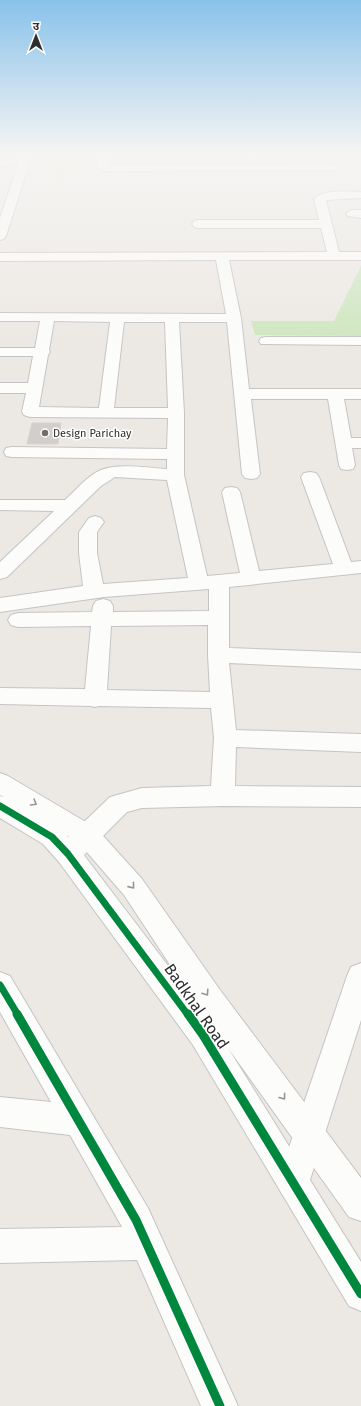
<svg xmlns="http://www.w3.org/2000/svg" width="361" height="1406" font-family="'Fira Sans','Noto Sans Devanagari',sans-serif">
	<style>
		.education { fill: #e6e0d3 }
		.green { fill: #cee6be }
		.building { fill: #d1cecb; stroke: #d7d4d0 }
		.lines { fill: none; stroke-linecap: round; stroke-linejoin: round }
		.street-casing { stroke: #c5c4c5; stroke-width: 2 }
		.secondary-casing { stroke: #c5c4c5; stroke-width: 2 }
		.street { fill: #fcfcfb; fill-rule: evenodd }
		.secondary { fill: #fcfcfb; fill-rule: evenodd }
		.cycleway-far1-casing { stroke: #fff; stroke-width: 10 }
		.cycleway-casing { stroke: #fff; stroke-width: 12 }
		.cycleway-far1 { stroke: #00873e; stroke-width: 7 }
		.cycleway { stroke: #00873e; stroke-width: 9 }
		.oneway { stroke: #959594 }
		.poi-dot { fill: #706f6e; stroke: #fff; stroke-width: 1.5 }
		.labels { text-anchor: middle; stroke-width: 3; stroke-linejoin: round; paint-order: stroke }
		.far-poi-label { font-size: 11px; fill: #2e2e2e; stroke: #fff; text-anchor: start }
		.near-street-label { font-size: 16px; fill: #2e2e2e; stroke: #fff }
	</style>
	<rect width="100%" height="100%" fill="#ece8e4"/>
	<!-- education -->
	<path class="education" d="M57 158H73L68 177H52Z"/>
	<!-- green -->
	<path class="green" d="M361 266V336L255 335 251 321H334Z"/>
	<!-- building -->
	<path class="building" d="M32 423H61L58 444H27Z"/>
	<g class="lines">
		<defs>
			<path id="street" d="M23 152H33L6 236 4 239 0 240V218L18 165 0 166V160L20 159Z
				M100 152H110L108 165 334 164 339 167 334 170 105 171 101 170 97 166Z
				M361 192V198L326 200 339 252H361V260H229L241 318 249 389H361V399H344L351 438H361V448H352L355 465 353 469 347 470 341 469 339 465 328 399H251L260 474 257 478 251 479 245 478 242 474 227 322H179L184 413V475L207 576 240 573 222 492 225 488 231 487 237 488 240 492 259 571 333 564 301 477 304 473 310 472 316 473 319 477 351 562 361 561V573L229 587V648L361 653V669L229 663 236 730 361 734V752L236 747 235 786 361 787V807L223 806 142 808 127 812 77 862 68 865 59 862 55 854 59 846 110 797 142 788 211 786 214 738 211 708 99 706 95 707 91 706 0 704V688L85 689 91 626 18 627 11 625 8 620 11 615 18 613 92 612 93 606 96 601 103 599 110 601 113 606V612L209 611V589L104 597 0 612V598L83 586 79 553V532L89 518 95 516 101 518 104 522 97 532V553L103 584 188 578 167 480 115 477 101 486 7 577 0 579V562L54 511 0 510V500H65C76 490 87 476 101 470 118 463 148 468 167 469V459L12 457 6 456 4 452 6 448 12 447 167 449 168 418 30 417 24 415 22 412 26 393H0V383H28L33 356H0V348H35L40 321H0V313L226 314 216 260 0 261V253L327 252 321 228H198L194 227 192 224 194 221 198 220H319L314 199C322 189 349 192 361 192ZM54 321 110 322 99 408 39 407 48 355 50 352 49 350ZM124 322H165L168 408H114ZM208 625V655L210 692 107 690 111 626Z
				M352 210H361V218L348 216 346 214 348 212Z
				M266 337H361V345L261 344 259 341 261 338Z
				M361 963V1020L309 1183 304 1194 293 1199 282 1194 277 1183 347 976 351 967Z
				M0 972 10 976 148 1208 238 1406H201L137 1260 0 1263V1229L122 1227 70 1135 0 1127V1097L51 1102 0 1012Z"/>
			<path id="secondary" d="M0 773 8 776 96 828 142 879 220 990 361 1178V1221L349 1217 228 1048 361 1262V1311L349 1306 193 1045 59 862 43 844 0 818V796L4 797 0 795ZM66 835 78 842 124 895 188 992 77 846Z"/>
		</defs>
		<!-- street casing -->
		<use href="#street" class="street-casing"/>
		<!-- secondary casing -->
		<use href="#secondary" class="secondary-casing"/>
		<!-- street -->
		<use href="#street" class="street"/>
		<!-- secondary -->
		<use href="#secondary" class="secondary"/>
		<defs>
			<path id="cycleway-far1" d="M0 806 52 837 68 854 188 1015
				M0 985 18 1015"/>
			<path id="cycleway" d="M17 1014 136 1220 220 1406
				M188 1014 203 1035 361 1294"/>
		</defs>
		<!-- cycleway-far1 casing -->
		<use href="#cycleway-far1" class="cycleway-far1-casing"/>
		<!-- cycleway casing -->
		<use href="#cycleway" class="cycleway-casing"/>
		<!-- cycleway-far1 -->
		<use href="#cycleway-far1" class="cycleway-far1"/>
		<!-- cycleway -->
		<use href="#cycleway" class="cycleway"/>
	</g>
	<!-- one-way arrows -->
	<defs><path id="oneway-chevron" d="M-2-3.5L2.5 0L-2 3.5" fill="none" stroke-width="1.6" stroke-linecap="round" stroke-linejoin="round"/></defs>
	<g class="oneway">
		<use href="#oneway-chevron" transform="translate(34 803) rotate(31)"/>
		<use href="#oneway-chevron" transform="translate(132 886) rotate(51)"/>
		<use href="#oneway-chevron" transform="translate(206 993) rotate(56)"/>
		<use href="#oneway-chevron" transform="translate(283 1097) rotate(53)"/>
	</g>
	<!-- sky -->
	<linearGradient id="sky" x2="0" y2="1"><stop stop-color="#88c2ea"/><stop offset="0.44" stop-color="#f6f5f3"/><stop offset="1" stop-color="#f6f5f3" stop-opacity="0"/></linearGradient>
	<rect width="361" height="349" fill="url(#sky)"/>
	<!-- markers -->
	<circle class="poi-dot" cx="45" cy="433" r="4"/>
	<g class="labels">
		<!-- far-poi labels -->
		<g class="far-poi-label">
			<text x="53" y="437">Design Parichay</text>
		</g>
		<!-- near-street labels -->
		<g class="near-street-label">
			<text transform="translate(197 1006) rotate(55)" y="6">Badkhal Road</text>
		</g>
	</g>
	<!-- north arrow -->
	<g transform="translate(36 36)" stroke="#ffffff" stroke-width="3" paint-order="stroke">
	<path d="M0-3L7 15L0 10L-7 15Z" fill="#2e2e2e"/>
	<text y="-6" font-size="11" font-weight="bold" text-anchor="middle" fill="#2e2e2e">उ</text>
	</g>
</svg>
